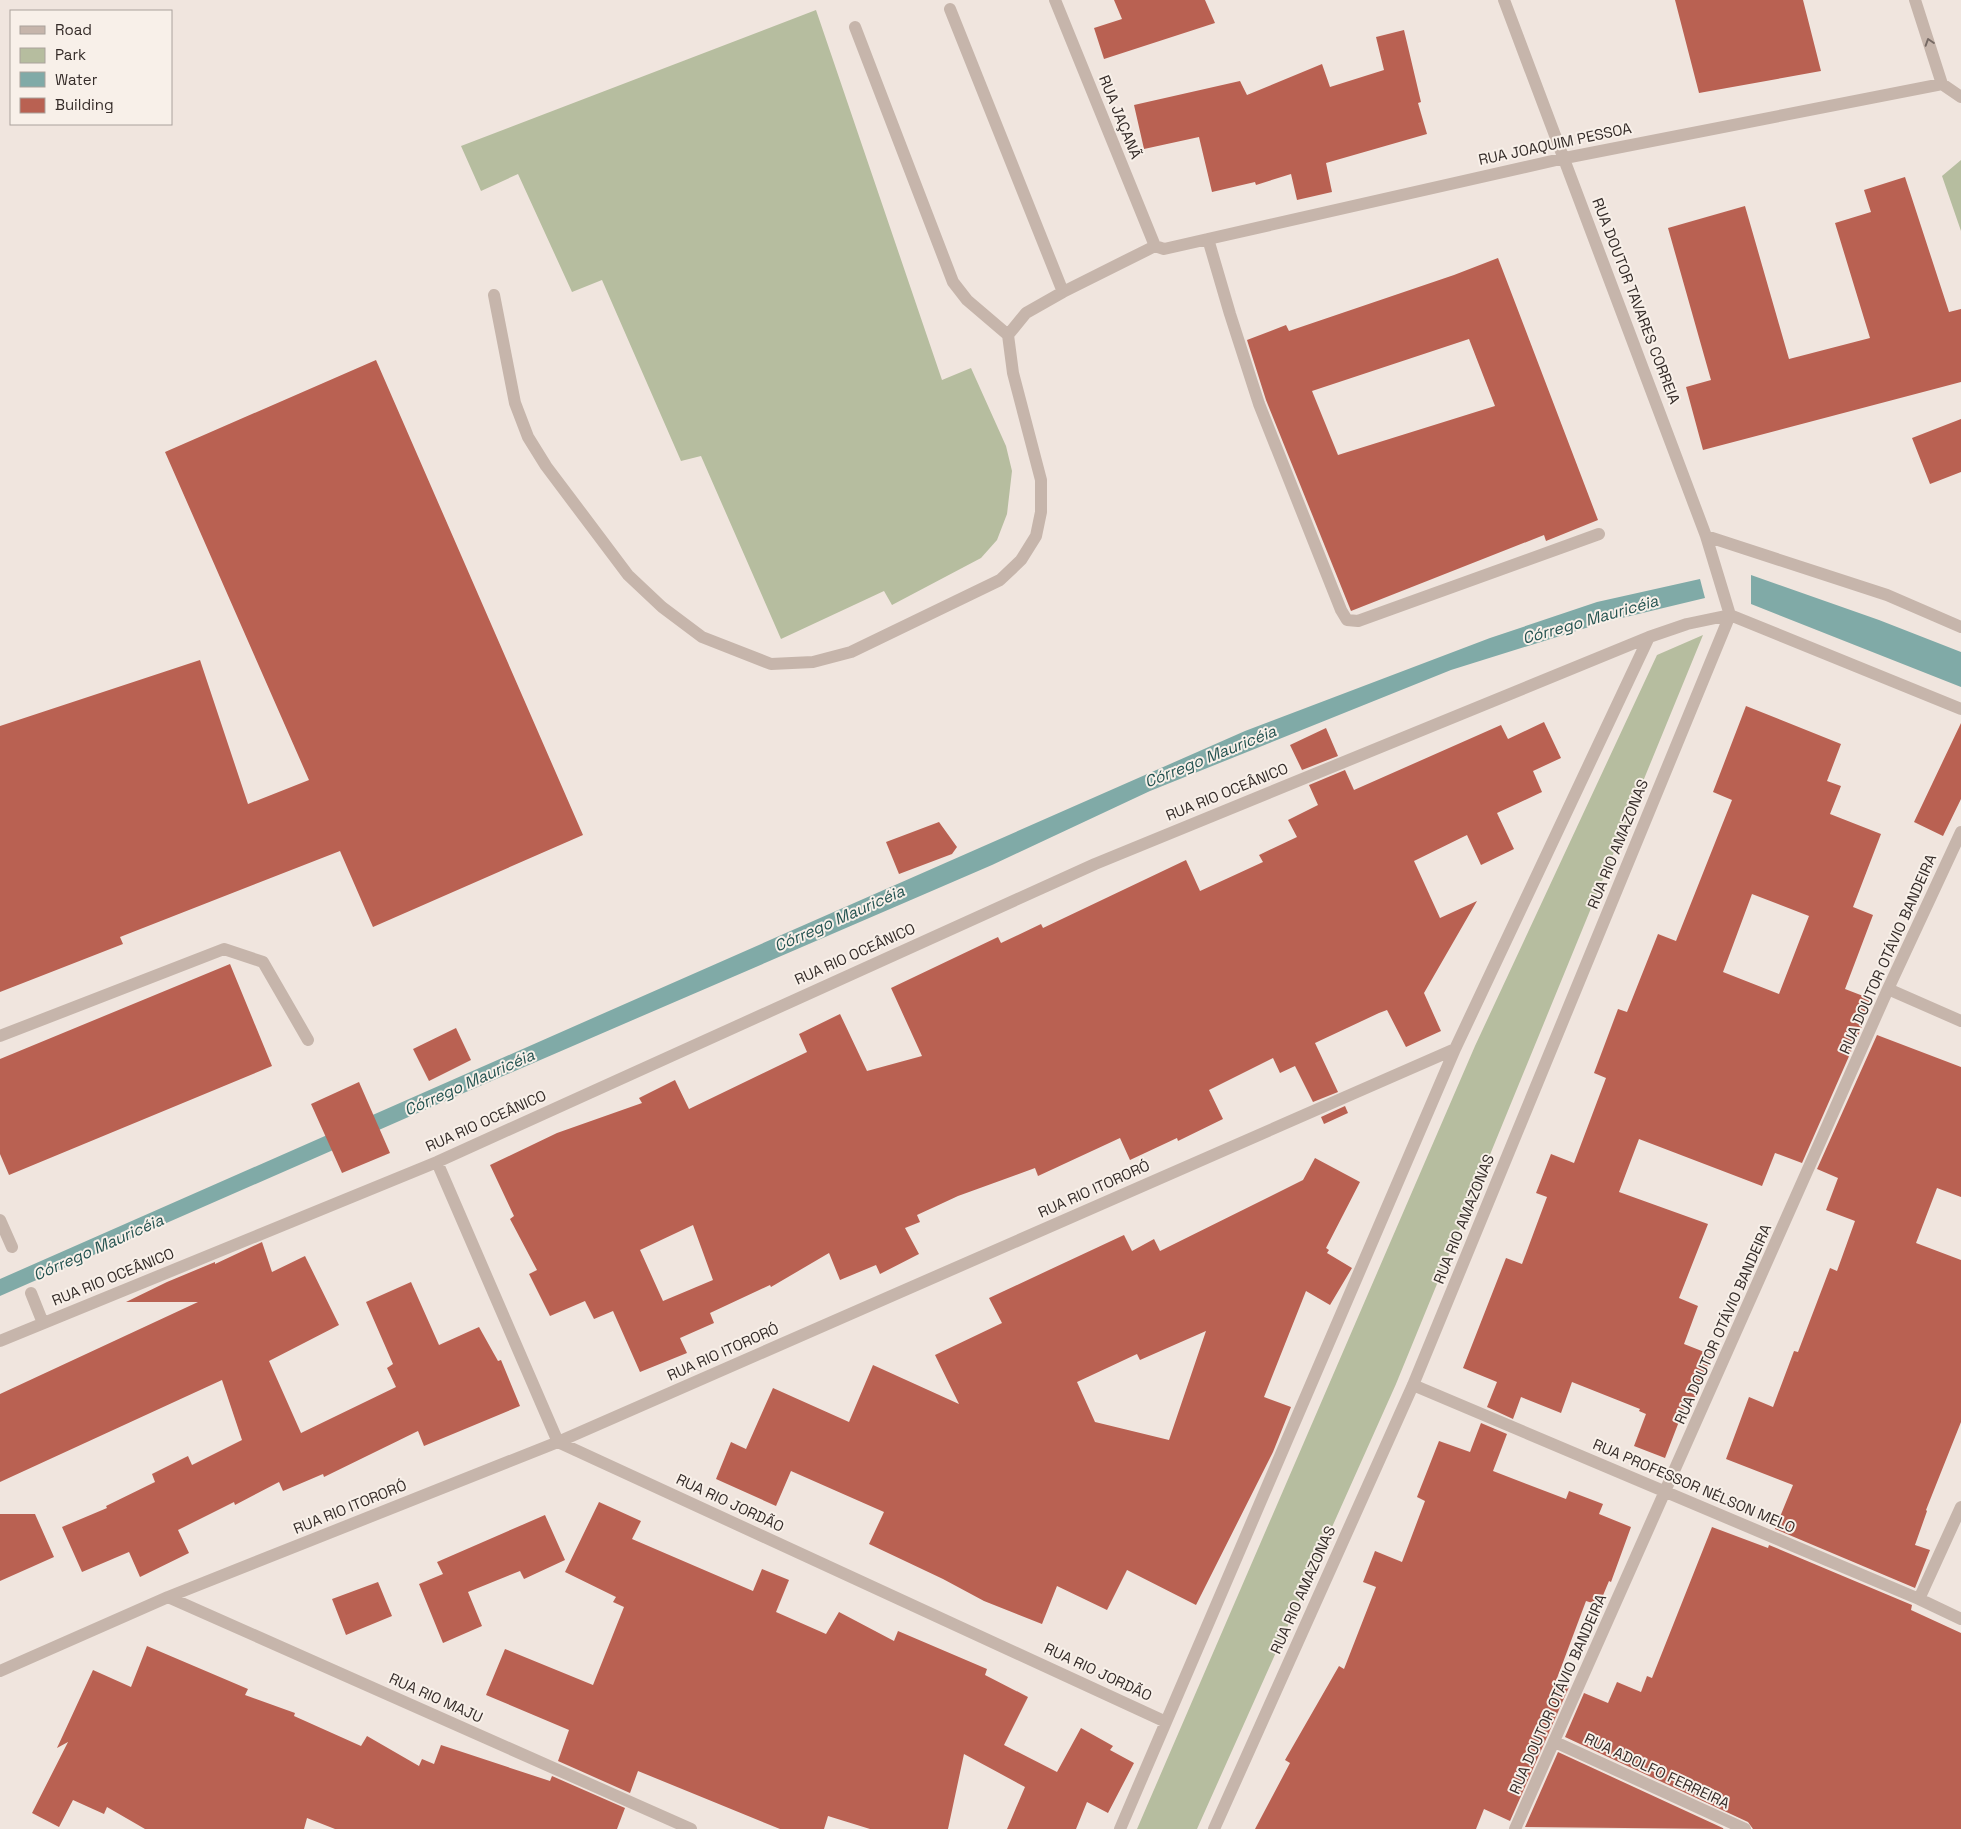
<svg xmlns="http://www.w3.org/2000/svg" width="1961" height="1829" font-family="'Space Grotesk',sans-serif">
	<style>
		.green { fill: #b6bd9f }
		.water { fill: #80aaa7 }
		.building { fill: #b96152; fill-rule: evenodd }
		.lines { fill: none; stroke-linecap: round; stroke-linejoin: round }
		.minor { stroke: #c6b5ab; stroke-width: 12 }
		.oneway { stroke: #766a64 }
		.labels { text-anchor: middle; stroke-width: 4; stroke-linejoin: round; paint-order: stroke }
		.street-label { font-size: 15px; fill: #352c29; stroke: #f8f0e9 }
		.water-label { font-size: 16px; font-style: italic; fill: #235250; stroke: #f8f0e9 }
	</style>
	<rect width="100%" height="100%" fill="#f0e5de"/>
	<!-- green -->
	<path class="green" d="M816 10 942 380 971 368 1006 446 1012 471 1007 514 997 540 981 558 892 605 884 591 781 639 701 456 681 461 602 280 572 292 518 174 481 191 461 146Z
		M1961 160V231L1942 176Z
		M1703 635 1396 1384 1197 1829H1137L1475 1046 1657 655Z"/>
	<!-- water -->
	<path class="water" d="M1751 575 1879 620 1961 652V687L1751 604Z
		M1700 579 1705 598 1605 622 1451 670 1150 791 992 865 429 1108 0 1296V1279L1245 731 1490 638 1597 602Z"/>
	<!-- building -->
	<path class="building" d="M1114 0H1205L1215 23 1104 59 1094 28 1122 19Z
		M1675 0H1803L1821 71 1699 93Z
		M1404 30 1421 102 1418 103 1427 134 1326 163 1332 192 1297 200 1291 174 1256 185 1255 182 1212 192 1199 137 1144 149 1134 105 1240 81 1247 95 1322 64 1330 87 1384 70 1376 37Z
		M1905 177 1949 312 1961 309V382L1703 450 1686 387 1711 380 1668 228 1745 206 1789 359 1870 338 1835 223 1871 212 1864 190Z
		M1498 258 1598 520 1546 541 1544 535 1351 611 1266 400 1247 340 1286 325 1289 331 1454 275ZM1469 339 1495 406 1338 455 1312 391Z
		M376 360 583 835 373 927 340 851 120 937 123 944 0 992V726L200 660 248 804 309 780 165 452Z
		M1961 419V472L1930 484 1912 438Z
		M1746 706 1841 744 1827 781 1841 786 1830 814 1881 834 1853 907 1873 915 1845 989 1871 999 1861 1029 1802 1163 1775 1153 1762 1186 1639 1139 1619 1192 1708 1224 1679 1298 1698 1306 1684 1344 1712 1355 1694 1400 1688 1398 1665 1458 1634 1446 1646 1414 1639 1411 1640 1409 1572 1382 1561 1413 1521 1397 1513 1419 1487 1407 1497 1382 1463 1368 1506 1258 1522 1264 1547 1197 1536 1193 1551 1154 1574 1163 1606 1078 1594 1073 1618 1009 1627 1012 1658 934 1676 941 1732 800 1713 792ZM1752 894 1809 916 1779 994 1723 972Z
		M1544 722 1561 758 1533 771 1542 792 1497 813 1514 849 1481 865 1467 835 1414 861 1440 918 1477 901 1424 993 1441 1031 1406 1047 1387 1010 1379 1013 1315 1043 1338 1092 1313 1102 1295 1066 1280 1073 1273 1058 1209 1090 1223 1119 1178 1141 1177 1138 1130 1160 1120 1138 1038 1176 1035 1168 958 1196 917 1215 920 1222 905 1228 919 1254 880 1274 876 1265 840 1280 829 1253 771 1287 770 1285 710 1313 714 1323 680 1338 687 1353 640 1372 613 1311 594 1319 585 1301 550 1316 529 1274 537 1270 510 1219 514 1216 490 1165 557 1133 642 1103 639 1098 675 1080 689 1109 807 1052 799 1034 840 1014 867 1071 922 1056 891 988 998 937 1001 943 1041 924 1043 928 1186 860 1200 891 1263 862 1259 855 1297 837 1288 820 1318 805 1309 785 1345 770 1354 790 1501 725 1508 739ZM693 1225 713 1280 663 1301 640 1250Z
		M1961 723V799L1943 836 1914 822Z
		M1326 728 1338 756 1302 770 1290 745Z
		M939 822 957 847 952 854 899 874 886 842Z
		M230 964 272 1066 9 1175 0 1154V1059Z
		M456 1028 471 1060 429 1081 413 1049Z
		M1877 1035 1961 1067V1197L1937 1188 1916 1243 1961 1260V1422L1926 1510 1927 1511 1915 1545 1930 1550 1915 1588 1775 1529 1793 1485 1726 1459 1749 1397 1773 1407 1794 1351 1798 1352 1830 1268 1837 1271 1855 1221 1826 1210 1838 1178 1817 1169Z
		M359 1082 390 1153 342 1173 311 1104Z
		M1345 1106 1348 1113 1324 1124 1321 1117Z
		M1315 1158 1360 1182 1326 1248 1329 1250 1327 1253 1352 1268 1330 1305 1306 1291 1264 1397 1291 1407 1273 1452 1196 1605 1127 1570 1107 1610 1057 1586 1042 1624 984 1601 943 1579 869 1544 884 1512 791 1471 776 1506 716 1479 731 1442 746 1449 773 1388 849 1422 873 1365 959 1404 935 1355 1002 1323 989 1298 1124 1235 1132 1251 1154 1239 1160 1251 1303 1180ZM1206 1331 1169 1440 1095 1422 1077 1382 1137 1354 1140 1360Z
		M262 1242 272 1272 305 1256 339 1325 269 1361 301 1433 396 1387 387 1368 393 1364 366 1302 411 1282 439 1345 479 1327 498 1361 501 1360 520 1406 424 1446 418 1431 324 1477 323 1474 283 1491 279 1482 235 1505 234 1502 178 1530 189 1553 140 1577 129 1552 82 1572 62 1527 107 1508 106 1506 155 1482 152 1474 188 1456 192 1465 242 1440 222 1380 0 1482V1394L198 1302H126L167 1282 215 1262V1264Z
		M1481 1423 1507 1434 1493 1471 1566 1499 1569 1491 1603 1504 1599 1514 1631 1527 1611 1582 1609 1581 1599 1605 1586 1601 1556 1681 1569 1687 1510 1821 1484 1809 1476 1829H1255L1290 1763 1285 1760 1339 1666 1344 1669 1376 1587 1363 1582 1375 1551 1402 1562 1425 1501 1417 1497 1439 1441 1470 1452Z
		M599 1502 641 1521 632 1539 753 1591 762 1569 789 1580 776 1612 826 1634 839 1612 894 1641 898 1631 987 1669 985 1675 1028 1697 1004 1745 1057 1772 1081 1728 1113 1746 1110 1750 1134 1763 1108 1813 1087 1802 1076 1829H1007L1025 1787 964 1754 948 1829H870L828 1816 824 1829H780L638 1771 630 1793 558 1761 569 1730 486 1695 505 1649 593 1685 624 1607 613 1602 616 1597 565 1572Z
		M0 1514H35L54 1557 0 1581Z
		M545 1515 565 1560 524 1579 520 1571 468 1592 482 1626 443 1643 419 1584 443 1574 437 1562Z
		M1712 1527 1768 1548 1769 1545 1912 1605 1911 1610 1961 1633V1829H1753L1748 1822 1565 1737 1584 1693 1608 1703 1617 1682 1641 1692 1647 1676 1652 1678Z
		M378 1582 392 1616 346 1635 332 1599Z
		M147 1646 248 1689 245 1695 295 1713 294 1716 361 1746 367 1736 419 1766 422 1759 434 1764 441 1745 550 1781 552 1776 625 1808 617 1829H335L307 1818 304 1829H145L107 1807 104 1814 73 1800 59 1827 32 1813 68 1742 57 1748 93 1670 131 1687Z
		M1558 1752 1725 1829 1525 1827Z"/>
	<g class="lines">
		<!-- minor -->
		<path class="minor" d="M1055 0 1155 246
			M1504 0 1706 536 1730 615
			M1915 0 1942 84
			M950 9 1063 292
			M855 27 953 282 967 300 1008 335
			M1208 239 1230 314 1259 404 1341 610 1347 620 1358 621 1599 534
			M1155 246 1164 249 1565 158 1942 84 1961 97
			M494 295 515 403 528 437 546 466 628 575 662 607 702 637 771 664 813 662 851 652 1000 580 1021 560 1036 536 1041 512V480L1013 373 1008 335 1026 313 1063 292 1155 246
			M1706 536 1887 595 1961 627
			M1730 615 1961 709
			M1888 989 1961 1021
			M0 1036 224 949 263 962 308 1040
			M437 1162 558 1442 1166 1722
			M0 1220 12 1247
			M31 1293 43 1323
			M0 1341 437 1162 1095 864 1649 637 1687 624 1730 615
			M1413 1385 1919 1599 1961 1619
			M168 1597 691 1829
			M1919 1599 1961 1507
			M0 1671 168 1597 558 1442 1455 1049
			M1555 1742 1745 1829
			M1120 1829 1455 1049 1649 637
			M1214 1829 1413 1385 1730 615
			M1515 1829 1888 989 1961 832"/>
	</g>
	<!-- one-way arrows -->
	<defs><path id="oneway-chevron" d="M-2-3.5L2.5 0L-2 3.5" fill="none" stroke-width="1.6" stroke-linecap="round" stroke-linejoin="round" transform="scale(1.25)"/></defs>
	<use class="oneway" href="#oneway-chevron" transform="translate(1929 42) rotate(-108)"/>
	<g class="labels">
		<!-- street labels -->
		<g class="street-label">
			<text transform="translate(1120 117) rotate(68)" y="5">RUA JAÇANÃ</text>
			<text transform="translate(1555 144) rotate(-12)" y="5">RUA JOAQUIM PESSOA</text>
			<text transform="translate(1636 301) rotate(69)" y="5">RUA DOUTOR TAVARES CORREIA</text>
			<text transform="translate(1227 792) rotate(-22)" y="5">RUA RIO OCEÂNICO</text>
			<text transform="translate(1618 844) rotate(-68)" y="5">RUA RIO AMAZONAS</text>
			<text transform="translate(855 954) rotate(-24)" y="5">RUA RIO OCEÂNICO</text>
			<text transform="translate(1888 954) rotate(-66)" y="5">RUA DOUTOR OTÁVIO BANDEIRA</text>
			<text transform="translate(486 1121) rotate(-24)" y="5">RUA RIO OCEÂNICO</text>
			<text transform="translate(1094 1189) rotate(-24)" y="5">RUA RIO ITORORÓ</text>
			<text transform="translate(1464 1219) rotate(-68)" y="5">RUA RIO AMAZONAS</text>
			<text transform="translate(113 1277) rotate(-22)" y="5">RUA RIO OCEÂNICO</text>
			<text transform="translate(1723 1324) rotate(-66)" y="5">RUA DOUTOR OTÁVIO BANDEIRA</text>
			<text transform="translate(723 1352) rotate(-24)" y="5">RUA RIO ITORORÓ</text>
			<text transform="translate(1694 1486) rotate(23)" y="5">RUA PROFESSOR NÉLSON MELO</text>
			<text transform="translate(730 1503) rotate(25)" y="5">RUA RIO JORDÃO</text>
			<text transform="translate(350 1507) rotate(-22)" y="5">RUA RIO ITORORÓ</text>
			<text transform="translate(1303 1590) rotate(-66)" y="5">RUA RIO AMAZONAS</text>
			<text transform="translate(1098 1672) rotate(25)" y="5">RUA RIO JORDÃO</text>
			<text transform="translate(1558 1694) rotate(-66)" y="5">RUA DOUTOR OTÁVIO BANDEIRA</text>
			<text transform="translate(436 1698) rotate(24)" y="5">RUA RIO MAJU</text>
			<text transform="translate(1657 1771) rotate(25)" y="5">RUA ADOLFO FERREIRA</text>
		</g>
		<!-- water labels -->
		<g class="water-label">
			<text transform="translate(1590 619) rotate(-16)" y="6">Córrego Mauricéia</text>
			<text transform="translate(1210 756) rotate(-22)" y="6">Córrego Mauricéia</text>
			<text transform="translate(839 918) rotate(-24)" y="6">Córrego Mauricéia</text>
			<text transform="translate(469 1082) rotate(-24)" y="6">Córrego Mauricéia</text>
			<text transform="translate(98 1247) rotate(-24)" y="6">Córrego Mauricéia</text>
		</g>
	</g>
	<!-- legend -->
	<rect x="10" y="10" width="162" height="115" fill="#f8f0e9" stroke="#aaa29c"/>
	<rect x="20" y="26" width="25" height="8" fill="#c6b5ab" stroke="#aaa29c"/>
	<text x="55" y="35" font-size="15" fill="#352c29">Road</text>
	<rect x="20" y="48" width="25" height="15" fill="#b6bd9f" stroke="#aaa29c"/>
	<text x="55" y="60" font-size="15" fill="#352c29">Park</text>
	<rect x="20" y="72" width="25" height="15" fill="#80aaa7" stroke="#aaa29c"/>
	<text x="55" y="85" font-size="15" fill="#352c29">Water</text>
	<rect x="20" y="98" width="25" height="15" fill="#b96152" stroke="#aaa29c"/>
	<text x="55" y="110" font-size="15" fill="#352c29">Building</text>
</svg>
